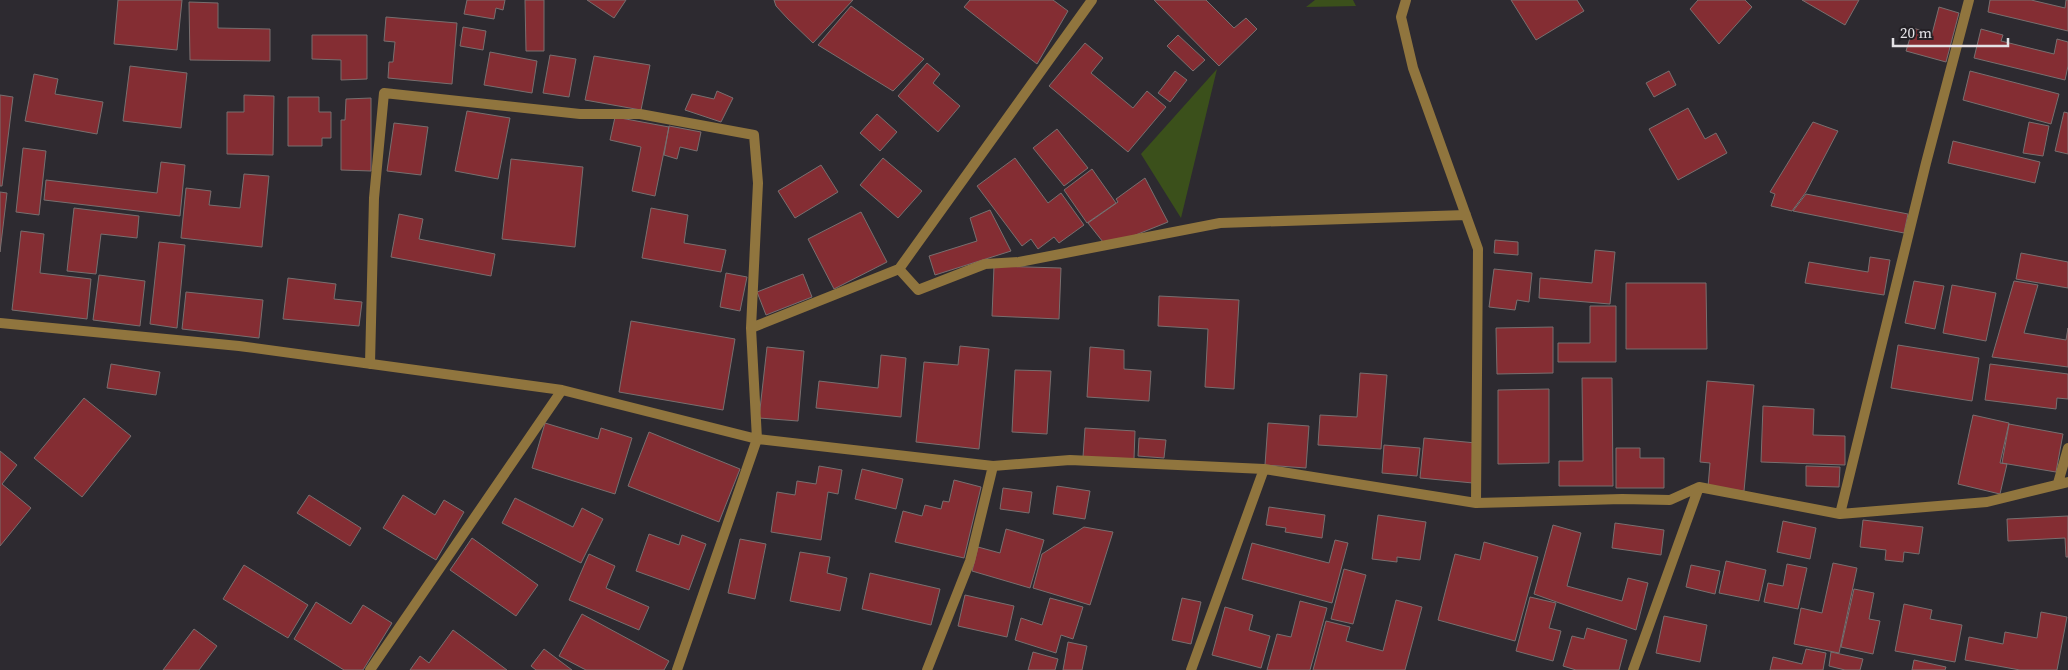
<svg xmlns="http://www.w3.org/2000/svg" width="2068" height="670" font-family="'Source Serif 4',serif">
	<style>
		.green { fill: #3b501b }
		.building { fill: #842d33; stroke: #786f6f }
		.lines { fill: none; stroke-linecap: round; stroke-linejoin: round }
		.street { stroke: #90753e; stroke-width: 10 }
	</style>
	<rect width="100%" height="100%" fill="#2d2a30"/>
	<!-- green -->
	<path class="green" d="M1315 0H1353L1356 6 1306 7Z
		M1217 69 1181 218 1141 154Z"/>
	<!-- building -->
	<path class="building" d="M118 0H182L177 50 114 44Z
		M467 0H505L503 10 496 8 494 19 464 14Z
		M525 0H544V51H526Z
		M587 0H626L614 18Z
		M774 0H853L813 43 788 19 776 6Z
		M970 0H1053L1068 11 1037 64 964 7Z
		M1154 0H1206L1234 28 1246 18 1257 29 1219 66Z
		M1511 0H1577L1584 11 1536 40Z
		M1698 0H1745L1752 7 1719 44 1690 9Z
		M1802 0H1859L1845 25Z
		M1990 0H2031L2065 8 2066 0H2068V31L1988 12Z
		M189 2 218 3V28L270 29V61L190 60Z
		M851 6 924 59 893 91 818 45Z
		M1939 7 1959 13 1946 62 1906 51 1913 28 1932 34Z
		M386 17 457 23 452 84 388 78 389 62H393L395 42 384 41Z
		M463 27 486 31 483 50 460 46Z
		M1981 29 2003 35 2001 41 2054 54 2057 39 2068 42V66L2065 80 1974 58Z
		M312 35H367V79L341 80V60L312 59Z
		M1178 35 1205 60 1193 71 1167 46Z
		M1085 43 1103 58 1091 73 1133 108 1147 91 1166 107 1128 152 1049 86Z
		M490 52 537 61 532 93 484 85Z
		M550 55 576 59 569 97 543 93Z
		M594 56 650 65 641 110 585 100Z
		M927 63 940 74 933 83 960 106 938 132 898 96Z
		M130 66 187 73 181 128 123 121Z
		M1175 71 1187 80 1170 102 1158 93Z
		M1669 71 1676 85 1654 97 1646 83Z
		M1970 71 2059 94 2051 124 1963 100Z
		M34 74 58 79 55 94 103 102 97 134 25 121Z
		M717 91 733 98 721 122 685 110 692 94 714 99Z
		M0 95 13 97 2 186H0Z
		M244 95 274 96 273 155 227 154V112H244Z
		M288 97H319V112H331V138H322V146H288Z
		M371 98V171L341 170V120H345L346 99Z
		M1688 108 1705 139 1716 133 1727 153 1678 180 1649 129Z
		M467 111 510 118 498 179 455 171Z
		M2064 112 2068 113V154L2055 151Z
		M877 114 897 132 880 151 860 133Z
		M615 117 669 127 655 196 632 191 641 147 610 140Z
		M1813 122 1838 131 1806 192 1792 211 1771 206 1775 194 1770 192Z
		M2029 122 2049 126 2043 156 2023 153Z
		M394 123 428 127 421 175 387 171Z
		M669 126 701 132 697 151 680 147 677 159 664 155Z
		M1057 129 1088 168 1064 186 1033 148Z
		M1953 141 2040 162 2035 183 1948 163Z
		M23 148 46 151 39 215 16 212Z
		M883 158 922 191 898 218 860 185Z
		M1015 158 1048 203 1061 193 1084 225 1059 243 1054 237 1038 249 1031 239 1022 246 977 186Z
		M511 159 583 167 575 247 502 239Z
		M161 162 185 165 180 216 44 200 46 180 157 193Z
		M821 165 838 192 795 218 778 191Z
		M1092 169 1116 203 1087 223 1064 190Z
		M244 174 269 176 262 247 181 238 186 188 211 191 209 205 240 208Z
		M1145 178 1168 222 1133 236 1103 242 1088 223 1118 202 1116 199Z
		M0 192 7 193 0 252Z
		M1806 194 1908 214 1904 233 1793 211Z
		M74 208 139 216 137 238 101 234 96 274 67 271Z
		M651 208 688 215 684 243 726 250 721 272 642 258Z
		M990 210 1011 251 935 275 929 256 977 241 970 218Z
		M861 212 887 262 834 289 808 239Z
		M399 214 423 219 419 239 495 254 491 276 391 257Z
		M21 231 44 234 40 273 91 279 87 319 12 310Z
		M1495 240 1518 242V255L1494 253Z
		M159 242 185 245 177 328 150 324Z
		M1595 250 1615 252 1610 304 1539 298 1540 278 1592 283Z
		M2021 253 2068 262V288L2016 279Z
		M1870 257 1890 260 1884 295 1805 283 1809 262 1868 272Z
		M994 266 1061 268 1059 319 992 316Z
		M1494 269 1532 273 1529 302 1517 300 1515 310 1489 307Z
		M726 273 747 277 740 311 720 307Z
		M803 274 812 297 766 315 757 292Z
		M99 275 145 281 140 326 93 320Z
		M288 278 336 284 334 299 362 302 359 326 283 319Z
		M1914 281 1944 286 1935 329 1905 323Z
		M2014 281 2038 285 2024 333 2066 340 2068 328V367L1992 357Z
		M1626 283H1706L1707 349H1626Z
		M1952 285 1996 293 1986 341 1943 333Z
		M186 292 263 300 259 338 182 329Z
		M1159 296 1239 300 1234 389 1205 387 1208 329 1158 326Z
		M1590 306H1616V362H1558V343H1590Z
		M631 321 735 339 723 410 619 392Z
		M1553 327V373L1497 374 1496 328Z
		M1898 345 1979 358 1972 401 1891 388Z
		M960 346 989 349 979 449 916 442 924 362 958 365Z
		M767 347 804 351 798 421 759 418Z
		M1090 347 1124 350V369L1151 371 1149 401 1087 397Z
		M881 355 906 358 901 417 816 408 819 381 878 388Z
		M111 364 160 372 156 395 107 388Z
		M1990 364 2068 374V399L2057 398 2056 409 1985 400Z
		M1015 370 1051 371 1047 434 1012 432Z
		M1360 373 1387 375 1381 449 1318 445 1320 415 1357 417Z
		M1582 378H1612L1613 486H1559V461H1583Z
		M1707 381 1754 385 1744 491 1708 487 1710 463 1700 462Z
		M1549 389V463L1498 464V390Z
		M84 398 131 436 82 497 34 458Z
		M1763 406 1814 409 1813 435 1845 436V465L1761 462Z
		M1973 415 2009 423 2000 463 2007 464 2000 494 1958 484Z
		M545 423 598 439 601 428 632 438 615 494 532 468Z
		M1268 423 1309 426 1306 468 1265 465Z
		M2009 424 2063 434 2056 472 2002 463Z
		M1085 428 1135 431 1134 459 1083 457Z
		M649 432 740 469 719 522 628 486Z
		M1139 438 1166 440 1164 458 1138 456Z
		M1424 438 1476 443 1473 483 1420 478Z
		M1384 445 1420 448 1417 476 1382 473Z
		M1616 448H1640V458H1664V488H1616Z
		M0 451 17 465 2 484 31 508 0 546Z
		M819 466 842 470 838 494 828 492 821 540 771 532 777 492 795 495 797 481 816 484Z
		M1806 466 1840 467 1839 487 1806 486Z
		M862 469 903 479 896 509 855 499Z
		M954 480 981 487 964 558 895 542 903 511 922 516 925 505 941 509 943 501 949 502Z
		M1057 486 1090 491 1085 519 1053 514Z
		M1003 488 1032 492 1029 513 1000 509Z
		M309 495 361 528 350 546 297 513Z
		M403 495 435 515 444 500 464 512 436 560 383 528Z
		M515 498 573 527 582 508 603 519 581 563 502 523Z
		M1269 507 1325 515 1322 538 1285 532 1286 528 1266 525Z
		M1378 515 1426 522 1420 560 1397 557V562L1372 559Z
		M2068 516V557H2066L2065 538 2008 541 2007 519Z
		M1863 520 1923 527 1919 554 1904 552 1903 562 1885 560 1886 550 1860 547Z
		M1783 521 1816 528 1810 559 1777 552Z
		M1615 523 1664 530 1661 555 1612 548Z
		M1553 525 1581 533 1567 586 1622 601 1628 578 1648 583 1636 630 1534 594Z
		M1084 527 1113 532 1090 605 1033 588 1042 554Z
		M1006 529 1044 540 1030 588 972 571 978 547 1000 553Z
		M649 534 679 545 682 535 706 544 689 590 636 571Z
		M472 538 538 585 516 616 450 570Z
		M740 539 766 544 755 599 728 593Z
		M1335 540 1348 543 1332 603 1242 579 1252 543 1329 563Z
		M1484 542 1538 557 1515 641 1438 620 1455 554 1480 560Z
		M800 552 830 557 827 573 847 578 840 611 790 601Z
		M589 554 615 566 606 588 649 607 639 630 569 600Z
		M1726 561 1766 570 1759 601 1719 593Z
		M1833 563 1857 568 1839 653 1794 644 1801 608 1822 613Z
		M1787 564 1807 568 1798 609 1764 602 1768 583 1783 586Z
		M244 565 308 605 288 638 223 599Z
		M1691 565 1720 571 1715 594 1686 587Z
		M1344 569 1366 575 1353 624 1331 619Z
		M870 573 940 589 931 625 862 609Z
		M1854 589 1874 593 1869 619 1880 621 1873 654 1841 647Z
		M965 595 1014 606 1007 637 958 626Z
		M1530 597 1556 603 1549 628 1561 631 1553 661 1516 651Z
		M1050 598 1083 607 1073 639 1061 635 1056 653 1015 640 1021 618 1042 625Z
		M1182 598 1201 602 1191 644 1172 640Z
		M1396 600 1422 607 1405 670H1313L1326 621 1350 627 1346 641 1383 651Z
		M1300 601 1327 608 1310 670H1267L1277 634 1291 637Z
		M316 602 351 624 363 605 392 623 363 670H344L294 639Z
		M1904 604 1932 610 1930 619 1962 625 1955 662 1895 651Z
		M1225 607 1253 615 1249 630 1270 636 1261 668 1212 655Z
		M2041 612 2067 617 2057 670H2020L1965 660 1969 637 2003 644 2005 632 2037 638Z
		M582 614 669 661 664 670H586L559 656Z
		M1664 616 1707 625 1700 662 1656 653Z
		M1587 628 1627 640 1619 670H1576L1563 666 1572 636 1584 639Z
		M194 629 217 646 199 670H163Z
		M453 630 507 670H410L420 656 429 663Z
		M1068 642 1087 646 1082 670H1063Z
		M544 649 572 670H536L531 666Z
		M1806 649 1826 653 1823 670H1770L1773 657 1802 664Z
		M1033 652 1058 659 1055 670H1028Z
		M1831 652 1863 659 1860 670H1845L1829 666Z
		M1914 660 1946 667 1945 670H1912Z"/>
	<g class="lines">
		<!-- street -->
		<path class="street" d="M1406 0 1401 17 1413 68 1478 249 1476 503
			M899 269 918 290 985 264 1019 262 1220 223 1466 215
			M0 323 239 346 562 390 757 439 993 466 1070 460 1264 469 1476 503 1622 499 1670 500 1699 487 1840 514 1987 502 2068 482
			M370 364 374 198 384 93 580 114H640L754 135 758 183 751 328
			M2058 483 2068 448
			M1840 514 1926 163 1969 0
			M370 670 562 390
			M677 670 757 439 751 328 899 269 1092 0
			M927 670 970 561 993 466
			M1191 670 1264 469
			M1633 670 1699 487"/>
	</g>
	<!-- scale -->
	<path d="M1893 38v8h115v-8" fill="none" stroke="#e4e2e6" stroke-width="2.5"/>
	<text x="1900" y="38" font-size="15" fill="#e4e2e6" stroke="#242126" stroke-width="4" paint-order="stroke">20 m</text>
</svg>
